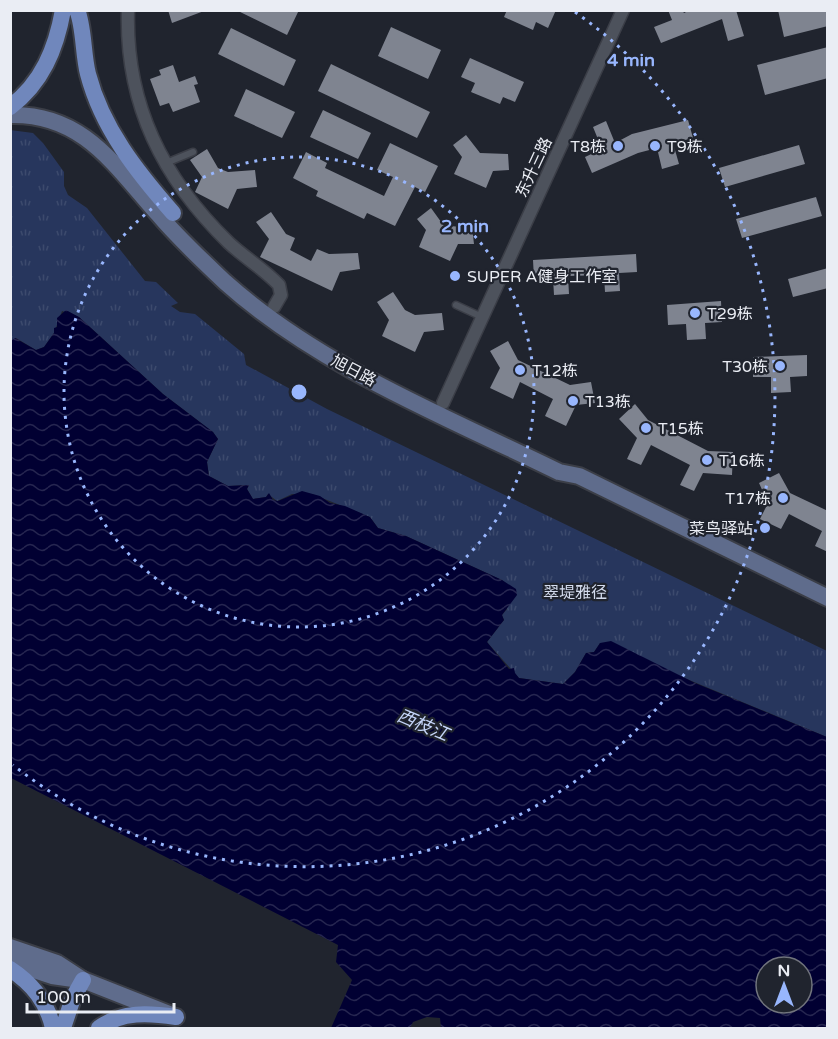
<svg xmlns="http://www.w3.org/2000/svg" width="838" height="1039" font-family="'Varela Round','Noto Sans SC',sans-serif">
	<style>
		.grass { fill: url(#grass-tufts) }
		.water { fill: url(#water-waves); fill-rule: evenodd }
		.building { fill: #7f8490 }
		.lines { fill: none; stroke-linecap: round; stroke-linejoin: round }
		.service-casing { stroke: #3b3e47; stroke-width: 9 }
		.minor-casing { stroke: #3b3e47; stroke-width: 15 }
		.secondary-casing { stroke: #3b3e47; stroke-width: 20 }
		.primary-casing { stroke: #3b3e47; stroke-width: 20 }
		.service { stroke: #4d525c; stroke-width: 6 }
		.minor { stroke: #4d525c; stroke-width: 12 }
		.secondary { stroke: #5f6c8c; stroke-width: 16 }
		.primary { stroke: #7087bc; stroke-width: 16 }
		.ring { fill: none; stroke: #98b6fd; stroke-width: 3; stroke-dasharray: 3 6 }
		.poi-dot { fill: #98b6fd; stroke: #20242e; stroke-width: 2 }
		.labels { text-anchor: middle; stroke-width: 4.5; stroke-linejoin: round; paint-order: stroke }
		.poi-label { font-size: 16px; fill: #eaedf4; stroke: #20242e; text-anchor: start }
		.street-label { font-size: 16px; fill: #eaedf4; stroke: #20242e }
		.park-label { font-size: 16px; fill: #d4dcee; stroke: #20242e }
		.water-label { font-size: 18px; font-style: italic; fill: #c4d4f8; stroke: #20242e }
		.centre { fill: #98b6fd; stroke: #20242e; stroke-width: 3 }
		.ring-label { font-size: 18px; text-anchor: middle; font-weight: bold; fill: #98b6fd; stroke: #20242e; stroke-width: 4.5; stroke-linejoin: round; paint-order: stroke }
	</style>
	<defs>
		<pattern id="grass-tufts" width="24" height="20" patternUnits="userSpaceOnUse" patternTransform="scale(1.5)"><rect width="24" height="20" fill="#27365d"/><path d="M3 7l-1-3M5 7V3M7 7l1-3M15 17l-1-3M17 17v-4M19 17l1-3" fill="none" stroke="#3c4a6d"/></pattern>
		<pattern id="water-waves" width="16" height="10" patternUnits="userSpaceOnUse" patternTransform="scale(1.5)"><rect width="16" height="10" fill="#010032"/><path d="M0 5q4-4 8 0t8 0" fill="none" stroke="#262650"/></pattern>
	</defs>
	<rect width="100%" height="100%" fill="#20242e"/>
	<!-- grass -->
	<path class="grass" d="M10 130 33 133 43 143 64 172V186L68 195 87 208 145 281 156 282 178 303 171 306 180 312 195 314 244 354 246 365 327 409 827 651V737L600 643 594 652 586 653 575 672 563 684 519 678 487 642 504 620 502 615 507 609 511 588 502 580 406 536 378 528 370 517 312 494H292L277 501 268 494 266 497 253 499 247 489 249 485 228 486 209 476 207 462 218 439 213 432 163 394 79 317 62 311 54 333 44 347 36 350 16 338 11 341Z"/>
	<!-- water -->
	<path class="water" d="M66 310 79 317 163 394 213 432 218 439 207 462 209 476 228 486 249 485 247 489 253 499 266 497 269 493 273 500 278 501 302 491 320 496 330 503 345 506 370 517 378 528 406 536 502 580 516 589 517 595 502 615 504 620 487 642 509 669 514 668 515 673 519 678 563 684 575 672 586 653 594 652 600 643 611 641 695 683 827 737V1028H441L440 1018 427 1017 413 1022 410 1028H331L352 980 336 962 338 945 11 778V341L15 338 36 350 44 347 54 333V328L57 327V318ZM766 967H802V1003H766Z"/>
	<!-- building -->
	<path class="building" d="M168 10H204V11L172 23Z
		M236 10H299L287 35Z
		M507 10H556L548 28 536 22 533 30 504 17Z
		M668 10H682L684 13 690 10H736L744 36 728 41 722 19 661 43 654 27 672 20Z
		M778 10H828V26L784 37Z
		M391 27 441 50 428 79 378 56Z
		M231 28 296 60 284 86 218 54Z
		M828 47V78L765 95 757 65Z
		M470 58 524 82 515 102 503 97 500 104 471 92 475 83 461 77Z
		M331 64 430 112 417 138 318 91Z
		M173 65 179 82 195 76 198 84 194 85 200 102 173 112 169 103 160 106 150 79 161 75 159 70Z
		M246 89 295 112 282 138 234 116Z
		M323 110 371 133 358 159 310 137Z
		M688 120 693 138 673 143 679 164 662 169 657 148 638 153 592 173 585 157 602 149 593 127 606 121 615 143 632 134Z
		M466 135 480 153 508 154 509 170 493 171 486 188 454 174 462 157 453 145Z
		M390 143 438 166 425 192 415 187 395 226 367 213 364 219 316 196 318 191 293 178 306 152 327 163 325 168 384 196 393 177 377 170Z
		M799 145 805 164 725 187 719 168Z
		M207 149 218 168 228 172 255 170 257 187 237 189 228 209 195 192 202 177 190 160Z
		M816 197 822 216 742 238 736 219Z
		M431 208 444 226 472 227 474 244H458L450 261 419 247 426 230 417 219Z
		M271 212 286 234 295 238 290 250 311 261 317 249 329 254 358 253 360 269 340 272 332 291 260 257 269 239 256 222Z
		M636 254 637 272 619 273 620 291 605 292 604 275 568 276 569 294 554 295 553 278 534 279 533 260Z
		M828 268V288L793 297 788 279Z
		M393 292 405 310 415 315 442 313 444 330 424 332 415 352 382 336 389 320 377 302Z
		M721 301 722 322 705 323 706 339 687 340 686 324 668 325 667 305Z
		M508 341 518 360 570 385 591 382 595 403 576 405 566 426 545 416 553 399 520 382 513 399 490 388 500 368 490 351Z
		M807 355V376L790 377 791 392 771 393V377H753V357Z
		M635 404 648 420 708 451 733 452 732 475 703 473 694 491 680 485 690 465 651 445 641 465 627 459 637 438 619 419Z
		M779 473 790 493 828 511V552L815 546 822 531 789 514 781 529 760 519 768 503 759 483Z"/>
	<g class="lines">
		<defs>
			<path id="service" d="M166 163 193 152
				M456 305 482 317"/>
			<path id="minor" d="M128 10C125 104 163 179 229 243 245 258 264 269 279 285L281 295 274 307
				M443 403 623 10"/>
			<path id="secondary" d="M10 115C83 113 115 166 158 214 178 238 202 260 225 282 320 367 445 416 559 472L579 476 828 598
				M10 947 57 963 83 980 169 1014
				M10 962 52 976 80 980"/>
			<path id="primary" d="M77 10C84 26 83 55 88 74 102 128 137 172 173 213
				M10 107C42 83 56 49 63 10
				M10 969C33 984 47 1002 53 1028
				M63 1028 73 998 83 980
				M99 1028C122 1011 149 1013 176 1017"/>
		</defs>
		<!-- service casing -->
		<use href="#service" class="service-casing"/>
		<!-- minor casing -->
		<use href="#minor" class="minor-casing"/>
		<!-- secondary casing -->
		<use href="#secondary" class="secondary-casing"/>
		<!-- primary casing -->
		<use href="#primary" class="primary-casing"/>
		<!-- service -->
		<use href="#service" class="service"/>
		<!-- minor -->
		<use href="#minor" class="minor"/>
		<!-- secondary -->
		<use href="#secondary" class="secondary"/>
		<!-- primary -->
		<use href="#primary" class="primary"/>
	</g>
	<!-- distance rings -->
	<g class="ring">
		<circle cx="299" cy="392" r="235"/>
		<path d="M575 12A470 470 0 1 1 13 765"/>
	</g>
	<!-- markers -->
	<g class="poi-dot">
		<circle cx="618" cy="146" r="6"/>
		<circle cx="655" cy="146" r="6"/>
		<circle cx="455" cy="276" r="6"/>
		<circle cx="695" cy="313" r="6"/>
		<circle cx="780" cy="366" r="6"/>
		<circle cx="520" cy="370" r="6"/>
		<circle cx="573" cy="401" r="6"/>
		<circle cx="646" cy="428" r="6"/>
		<circle cx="707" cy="460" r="6"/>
		<circle cx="783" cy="498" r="6"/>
		<circle cx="765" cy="528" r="6"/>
	</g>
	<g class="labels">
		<!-- poi labels -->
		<g class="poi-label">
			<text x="606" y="152" text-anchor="end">T8栋</text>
			<text x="667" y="152">T9栋</text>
			<text x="467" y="282">SUPER A健身工作室</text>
			<text x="707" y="319">T29栋</text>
			<text x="768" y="372" text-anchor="end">T30栋</text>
			<text x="532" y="376">T12栋</text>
			<text x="585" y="407">T13栋</text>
			<text x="658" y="434">T15栋</text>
			<text x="719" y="466">T16栋</text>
			<text x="771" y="504" text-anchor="end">T17栋</text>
			<text x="753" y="534" text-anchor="end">菜鸟驿站</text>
		</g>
		<!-- street labels -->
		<g class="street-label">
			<text transform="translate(533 167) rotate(-65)" y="6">东升三路</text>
			<text transform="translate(354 370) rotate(28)" y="6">旭日路</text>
		</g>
		<!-- park labels -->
		<g class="park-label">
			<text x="575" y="598">翠堤雅径</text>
		</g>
		<!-- water labels -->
		<g class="water-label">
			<text transform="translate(423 725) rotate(23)" y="6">西枝江</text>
		</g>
	</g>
	<circle cx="299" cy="392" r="9" class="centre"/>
	<g class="ring-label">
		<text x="631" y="66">4 min</text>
		<text x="465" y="232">2 min</text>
	</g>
	<!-- border -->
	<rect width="838" height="1039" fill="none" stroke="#eaedf4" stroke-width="24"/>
	<!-- north arrow -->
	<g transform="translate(784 985)"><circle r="28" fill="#20242e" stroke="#71747d" stroke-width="1.5"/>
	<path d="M0-4.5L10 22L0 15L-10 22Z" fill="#98b6fd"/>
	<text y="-9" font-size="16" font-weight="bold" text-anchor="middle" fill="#eaedf4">N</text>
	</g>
	<!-- scale -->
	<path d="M27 1003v9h147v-9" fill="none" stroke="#eaedf4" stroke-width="3"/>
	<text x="36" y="1003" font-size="18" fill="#eaedf4" stroke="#20242e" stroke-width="4.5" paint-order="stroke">100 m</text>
</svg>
